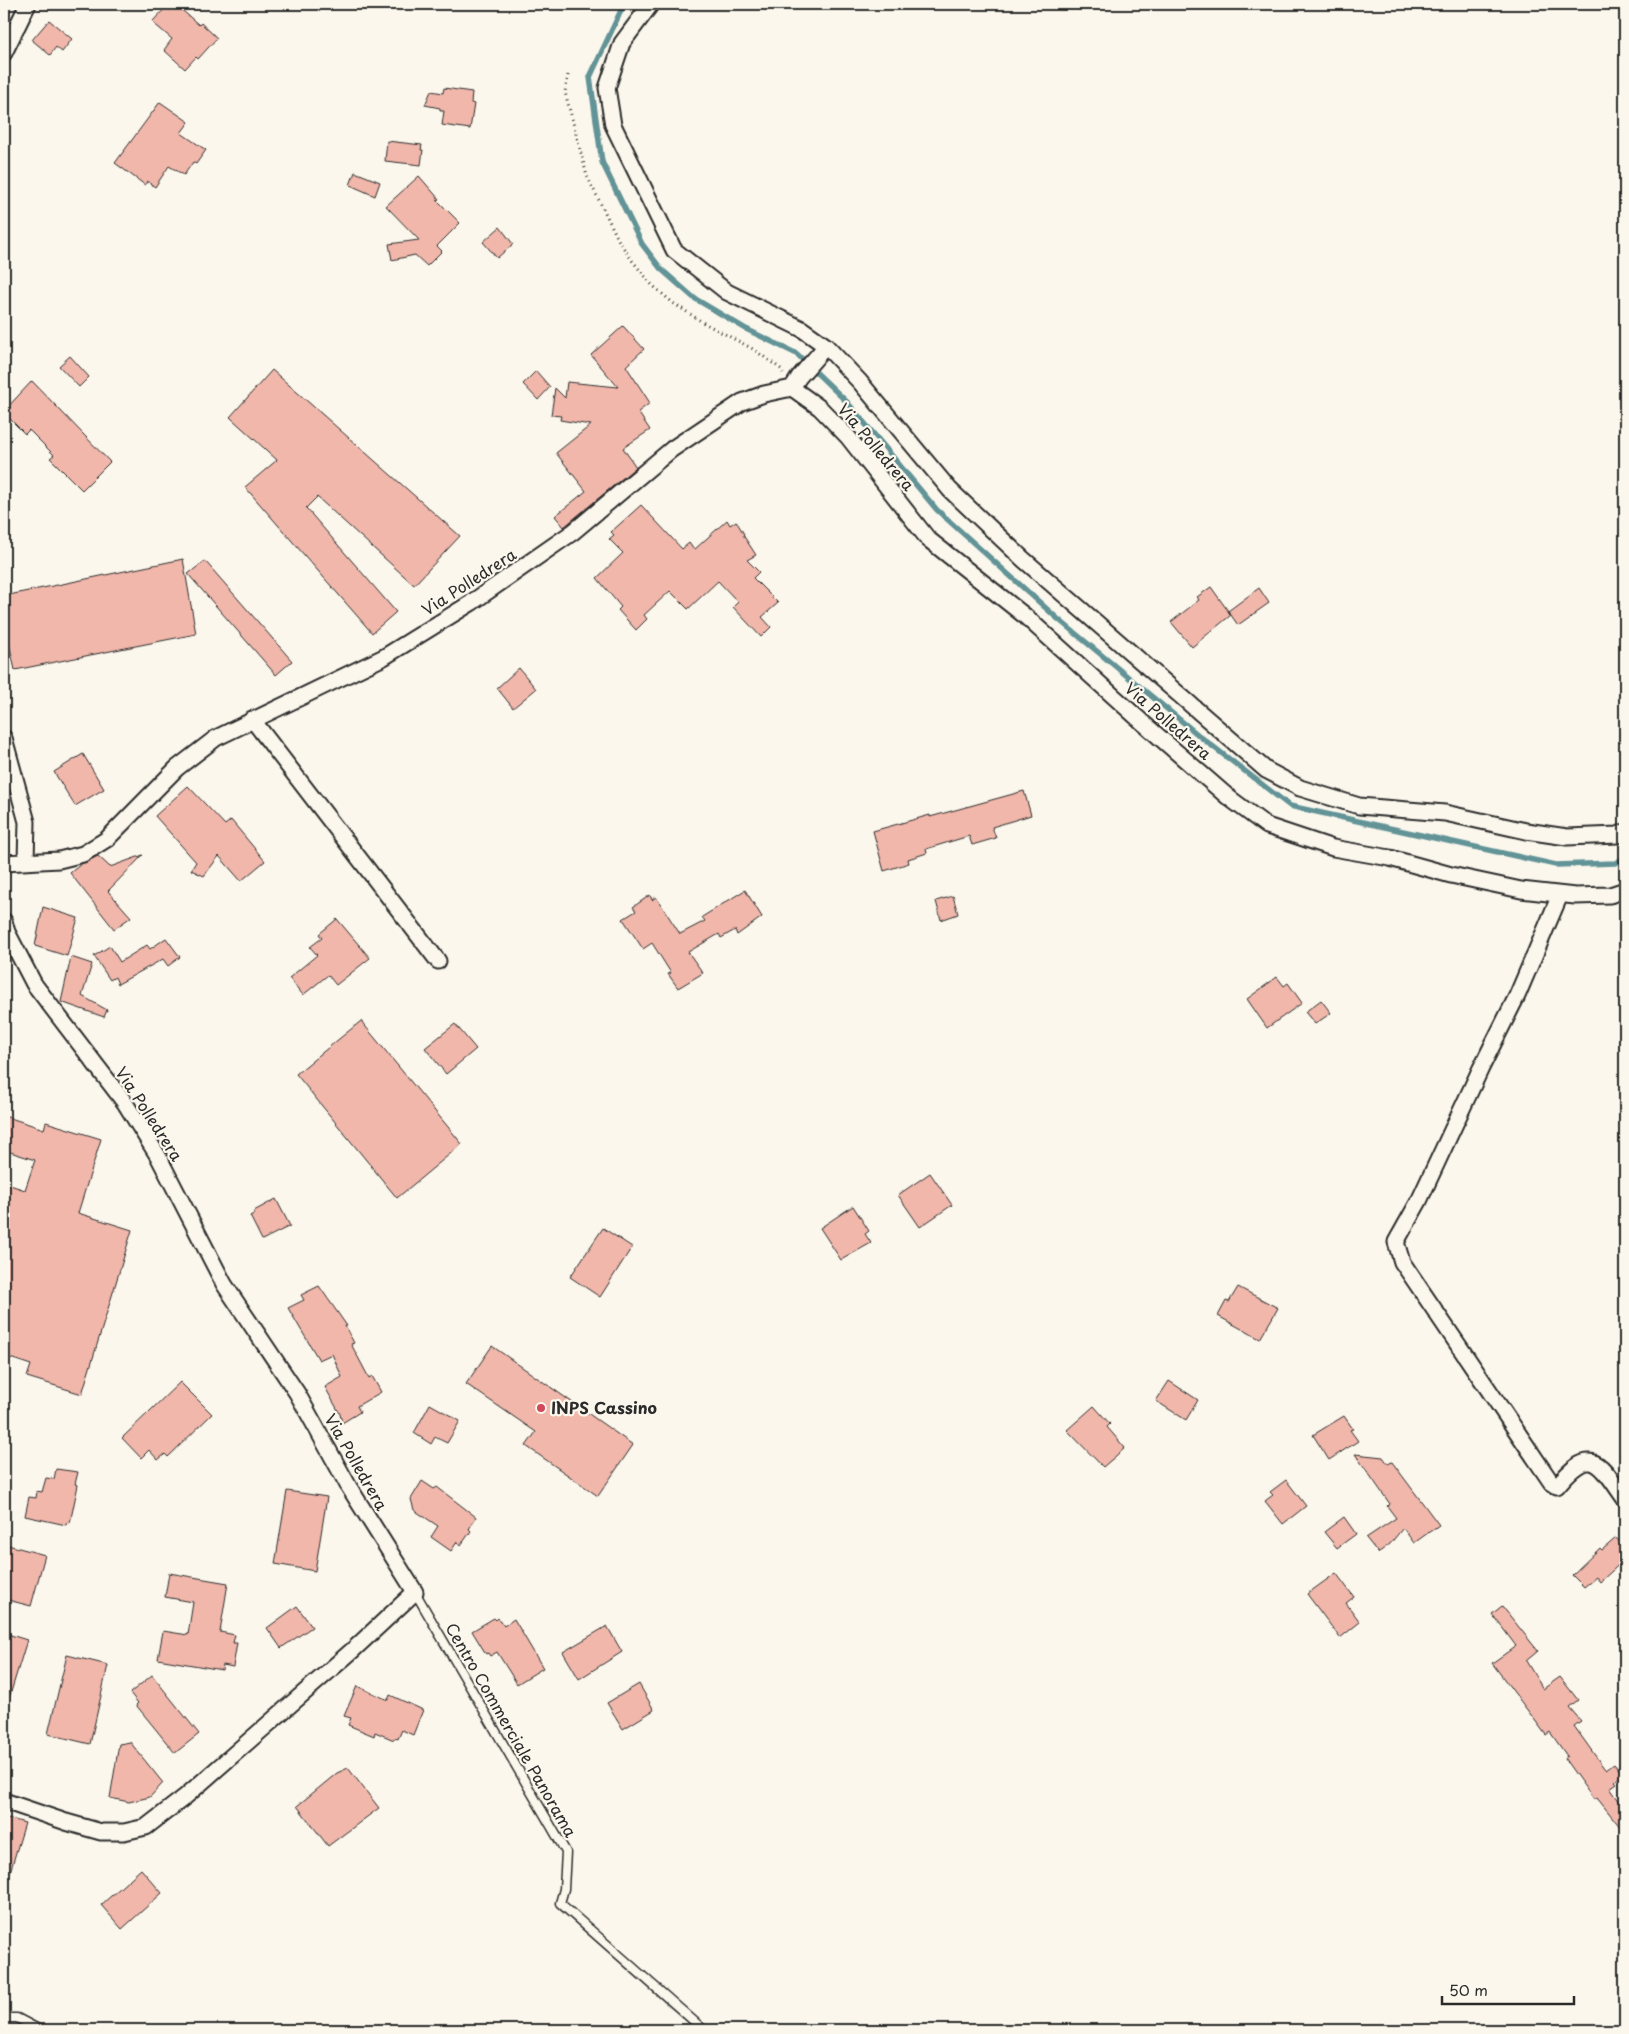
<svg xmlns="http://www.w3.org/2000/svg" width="1629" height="2034" font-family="'Playpen Sans',sans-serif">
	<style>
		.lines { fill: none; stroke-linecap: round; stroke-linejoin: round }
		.stream { stroke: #629397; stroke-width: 5.5 }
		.building { fill: #f1b7ab; stroke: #2b2b2b }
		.service-casing { stroke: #2b2b2b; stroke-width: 11 }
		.minor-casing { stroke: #2b2b2b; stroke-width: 19 }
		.path { stroke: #2b2b2b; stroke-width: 3; stroke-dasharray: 1 4; stroke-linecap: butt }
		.service { stroke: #fbf7ec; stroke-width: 8 }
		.minor { stroke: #fbf7ec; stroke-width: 15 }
		.poi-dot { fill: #d1495b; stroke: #fbf7ec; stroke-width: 2 }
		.labels { text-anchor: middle; stroke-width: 4.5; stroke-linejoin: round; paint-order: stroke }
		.street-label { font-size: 16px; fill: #2b2b2b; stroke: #fbf7ec }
		.poi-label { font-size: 16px; font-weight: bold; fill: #2b2b2b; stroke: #fbf7ec; text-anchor: start }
	</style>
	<rect width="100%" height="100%" fill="#fbf7ec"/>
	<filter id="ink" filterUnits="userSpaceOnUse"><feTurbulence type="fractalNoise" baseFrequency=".02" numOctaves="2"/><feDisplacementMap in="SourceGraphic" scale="10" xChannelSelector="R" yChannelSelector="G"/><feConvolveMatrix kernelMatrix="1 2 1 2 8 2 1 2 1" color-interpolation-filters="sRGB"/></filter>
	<g filter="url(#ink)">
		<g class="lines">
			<!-- stream -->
			<path class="stream" d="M624 4 590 77 602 162 642 244 661 269 694 298 746 329 797 354 847 402 937 510 1058 619 1202 738 1290 806 1556 865 1615 863 1625 858"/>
		</g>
		<!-- building -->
		<path class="building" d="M169 4H175L199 25 201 23 217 38 198 59 196 57 185 69 164 50 172 39 152 22Z
			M49 20 72 39 62 52 56 47 50 55 32 40Z
			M444 88 472 92 471 103 474 104 470 129 442 125 444 111H440V108L425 105 431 91 443 93Z
			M160 102 189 122 181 133 206 150 196 164 193 162 184 175 169 166 155 187 147 181 145 185 115 163Z
			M387 141 422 145 421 150H423L421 165 385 161Z
			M355 172 380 182 375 196 350 185Z
			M419 176 439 199 437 200 460 223 437 246 442 251 427 266 415 255 392 260 389 244 419 240 386 206Z
			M500 227 513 244 497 258 483 242Z
			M623 326 644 349 626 366 650 403 638 412 650 430 623 448 636 467 564 527 555 516 586 491 556 453 591 425 560 420 561 416 551 415 555 388 565 398 567 382 618 387 591 355Z
			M70 356 89 377 79 387 59 366Z
			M272 370 460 536 414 585 317 497 306 508 396 612 372 633 245 487 277 460 230 417Z
			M536 371 550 387 538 400 523 384Z
			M32 381 110 462 82 490 50 458 54 455 29 430 25 434 4 413V411Z
			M641 505 682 549 689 543 694 550 727 520 730 525 736 521 744 534 743 535 756 555 747 560 759 572 753 578 778 603 762 617 771 627 761 637 733 607 738 602 718 581 688 609 670 591 644 615 647 619 636 630 618 610 621 607 597 578 623 553 609 539 614 535 611 532Z
			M183 559 196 634 15 670 4 620V596Z
			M205 561 292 661 276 675 188 574Z
			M1211 587 1231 615 1192 647 1171 622 1199 600 1197 597Z
			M1259 588 1269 603 1238 625 1228 611Z
			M519 668 536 689 513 708 497 688Z
			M83 754 104 789 75 806 54 772Z
			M188 786 225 825 231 820 265 861 241 881 219 856 204 876 191 870 196 862 155 816Z
			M1024 791 1031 815 992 827 996 838 972 845 969 836 926 849 927 853 908 859 909 863 884 871 873 831 930 815V817Z
			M143 855 108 891 131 917 114 929 70 873 81 864 98 856 110 867Z
			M745 890 762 917 737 935 735 930 721 938 719 934 688 952 703 973 678 988 668 974 671 973 652 943 643 949 623 919 636 911 633 907 650 895 652 900 656 897 680 934 705 921 702 917Z
			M953 896 958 914 941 920 936 901Z
			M43 907 78 918 67 956 35 946Z
			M337 919 370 958 336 985 328 975 303 995 289 978 317 955 310 947 322 938 319 934Z
			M166 938 180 957 168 966 163 959 118 984 115 977 110 980 94 956 110 946 120 962 147 945 150 949Z
			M71 957 92 964 82 996 107 1010 104 1017 61 1002Z
			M1277 977 1284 986 1288 983 1302 1003 1267 1028 1247 999Z
			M1321 1000 1331 1013 1315 1024 1305 1012Z
			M361 1021 462 1144 397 1198 296 1074Z
			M455 1024 476 1049 446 1074 425 1048Z
			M4 1116 44 1129 46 1122 101 1139 78 1213 132 1230 82 1394 27 1377 31 1365 4 1356V1183L25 1190 35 1160 4 1150Z
			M930 1173 952 1205 920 1227 898 1195Z
			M276 1199 290 1226 262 1240 250 1216 255 1213 254 1211Z
			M853 1206 869 1231 865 1234 871 1243 841 1260 820 1228Z
			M603 1228 632 1247 600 1297 570 1277Z
			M319 1286 347 1326H345L354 1343 351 1344 369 1378 372 1376 381 1392 357 1406 360 1412 342 1423 340 1414 325 1387 342 1377 332 1354 319 1360 288 1308 304 1300 301 1295Z
			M1238 1287 1278 1308 1260 1339 1218 1316 1226 1301 1229 1302Z
			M492 1346 633 1445 598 1496 526 1446 536 1432 466 1384Z
			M1169 1381 1198 1400 1186 1420 1156 1401Z
			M180 1382 212 1414 168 1457 165 1454 158 1460 149 1450 141 1458 122 1438Z
			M430 1404 460 1421 447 1443 435 1437 431 1444 414 1433Z
			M1094 1406 1110 1424 1107 1427 1125 1448 1103 1467 1067 1430Z
			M1344 1416 1353 1429 1350 1430 1358 1441 1329 1460 1313 1435Z
			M1355 1454 1383 1457 1388 1464 1392 1462 1439 1525 1414 1543 1403 1528 1390 1544 1378 1553 1366 1538 1396 1518 1387 1506 1390 1504Z
			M56 1469 78 1472 75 1484 78 1485 70 1523 67 1522 66 1525 25 1516 29 1497 36 1498 37 1491 42 1492 46 1478 54 1479Z
			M1286 1480 1306 1506 1283 1524 1265 1501 1273 1495 1270 1492Z
			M422 1481 434 1489 437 1487 476 1517 469 1529 471 1531 461 1545 457 1542 451 1551 431 1537 438 1526 414 1510 411 1499Z
			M287 1491 327 1497 315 1571 275 1564Z
			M1344 1517 1356 1534 1337 1548 1324 1532Z
			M1616 1538 1625 1548V1559L1600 1582 1596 1577 1584 1587 1572 1575 1600 1548 1602 1550Z
			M4 1544 45 1555 31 1606 4 1599Z
			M169 1573 228 1583 220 1632 235 1635 233 1643H237L233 1667 223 1665 222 1670 158 1659 163 1631 188 1635 193 1602 165 1597Z
			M1336 1573 1354 1597 1346 1603 1360 1622 1340 1638 1307 1594Z
			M297 1606 312 1627 281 1648 267 1628Z
			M1502 1606 1538 1651 1526 1661 1543 1689 1560 1677 1578 1700 1569 1707 1581 1721 1574 1726 1604 1768 1606 1770 1614 1764 1623 1774 1615 1781 1617 1783 1610 1788 1625 1809V1833L1597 1798 1594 1800 1564 1758 1567 1756 1550 1732 1546 1735 1492 1663 1516 1646 1492 1614Z
			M494 1618 496 1620 498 1618 504 1626 514 1619 543 1668 517 1684 497 1652 490 1656 488 1653 486 1654 472 1631Z
			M607 1626 622 1652 579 1679 563 1652Z
			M4 1633 27 1640 7 1705H4Z
			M67 1655 108 1665 90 1744 48 1734Z
			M152 1675 199 1734 175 1753 136 1705 138 1703 130 1693Z
			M639 1684 654 1710 623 1729 607 1703Z
			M357 1686 388 1700 390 1695 423 1710 413 1735 402 1730 398 1739 395 1738 394 1740 375 1732 374 1736 348 1725 351 1718 344 1716Z
			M130 1742 163 1783 150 1797 129 1802 110 1798 119 1744Z
			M348 1768 379 1808 328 1846 297 1806 337 1773Z
			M4 1817 25 1823 7 1882H4Z
			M141 1869 162 1893 122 1929 101 1905Z"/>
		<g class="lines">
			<defs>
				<path id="service" d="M415 1592 566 1852 564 1889 560 1903 704 2030
					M4 2018H17L40 2030"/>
				<path id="minor" d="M651 4 622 43 607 88 613 125 674 250 727 292 802 329 826 346 860 382 950 490 1023 559 1266 770 1300 788 1359 806 1445 813 1526 831 1567 837 1618 835 1625 832
					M4 53 28 4
					M792 388 799 377 826 346
					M252 719 438 961
					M4 738 27 822 26 860
					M4 863 59 860 83 854 107 839 177 768 216 738 384 657 471 603 573 532 672 449 742 402 764 394 792 388 820 408 848 437 928 539 1025 616 1142 722 1228 797 1267 826 1333 848 1390 858 1451 875 1521 890 1575 896 1610 895 1625 890
					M1560 895 1517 996 1481 1068 1419 1201 1396 1242 1402 1262 1551 1482 1557 1486C1592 1443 1600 1464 1625 1499
					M4 921 7 932 34 984 125 1103 158 1156 224 1284 297 1393 349 1487 415 1592 354 1649 186 1796 146 1827 124 1832H101L66 1822 4 1801"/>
			</defs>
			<!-- service casing -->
			<use href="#service" class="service-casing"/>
			<!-- minor casing -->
			<use href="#minor" class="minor-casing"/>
			<!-- path -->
			<path class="path" d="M568 75 565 92 587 176 619 241 631 259 652 285 673 303 704 323 753 349 781 369 783 373"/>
			<!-- service -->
			<use href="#service" class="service"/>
			<!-- minor -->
			<use href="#minor" class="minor"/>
		</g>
	</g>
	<!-- markers -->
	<circle class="poi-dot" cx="541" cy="1408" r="5"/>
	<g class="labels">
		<!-- street labels -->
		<g class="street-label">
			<text transform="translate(876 447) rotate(50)" y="6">Via Polledrera</text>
			<text transform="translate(469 582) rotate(-33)" y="6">Via Polledrera</text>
			<text transform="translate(1168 721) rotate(41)" y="6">Via Polledrera</text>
			<text transform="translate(149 1114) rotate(57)" y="6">Via Polledrera</text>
			<text transform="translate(356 1462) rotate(60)" y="6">Via Polledrera</text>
			<text transform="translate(511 1730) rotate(60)" y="6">Centro Commerciale Panorama</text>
		</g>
		<!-- poi labels -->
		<g class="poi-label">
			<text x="551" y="1414">INPS Cassino</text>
		</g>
	</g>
	<!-- margin -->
	<rect width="1629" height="2034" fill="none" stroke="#fbf7ec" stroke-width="20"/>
	<rect x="10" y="10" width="1609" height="2014" fill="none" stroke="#2b2b2b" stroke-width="2" filter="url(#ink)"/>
	<!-- scale -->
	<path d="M1442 1996v8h132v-8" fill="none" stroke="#2b2b2b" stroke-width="2.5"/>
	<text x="1449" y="1996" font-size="15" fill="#2b2b2b" stroke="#fbf7ec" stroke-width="4" paint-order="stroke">50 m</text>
</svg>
